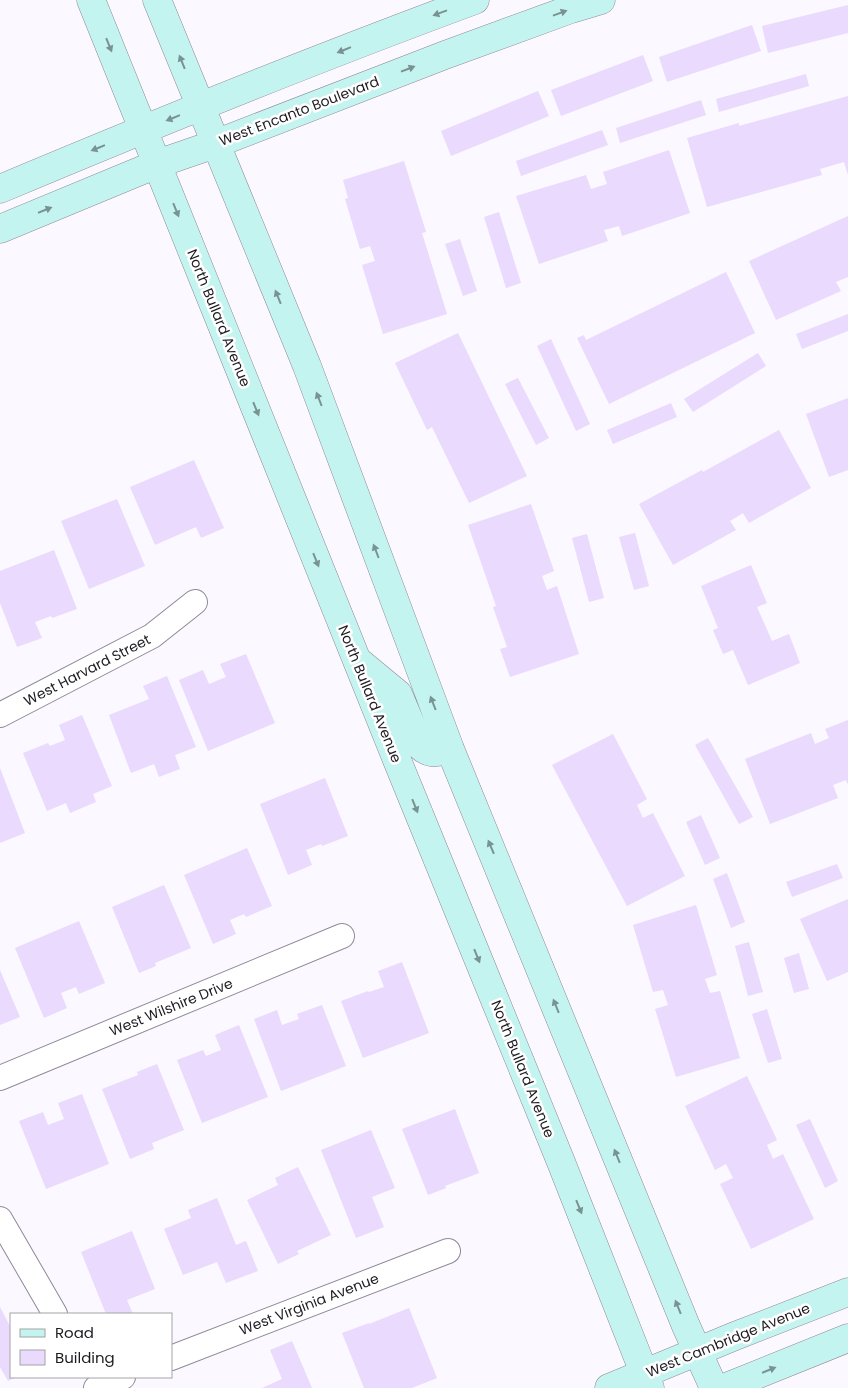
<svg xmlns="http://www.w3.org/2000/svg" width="848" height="1388" font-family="Poppins,sans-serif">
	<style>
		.building { fill: #e9dafe }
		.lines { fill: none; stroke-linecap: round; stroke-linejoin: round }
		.street-casing { stroke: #908999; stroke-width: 26 }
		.secondary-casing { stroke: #908999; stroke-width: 29 }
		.street { stroke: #fff; stroke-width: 24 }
		.secondary { stroke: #c4f4ef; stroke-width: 28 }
		.oneway { fill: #799292 }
		.labels { text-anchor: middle; stroke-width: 5; stroke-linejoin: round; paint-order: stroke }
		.street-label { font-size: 14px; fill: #1d1a20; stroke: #fff }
	</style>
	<rect width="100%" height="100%" fill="#fbf8ff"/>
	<!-- building -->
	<path class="building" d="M848 5V33L768 53 762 26Z
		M752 25 761 51 667 82 659 57Z
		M643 55 653 81 561 116 551 90Z
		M806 74 809 86 719 112 716 99Z
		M538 91 549 116 451 156 441 131Z
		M848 96V175L844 162 820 169 822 175 707 207 687 138 739 123V126Z
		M701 100 706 115 620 143 616 128Z
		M602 130 608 145 521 176 516 161Z
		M669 150 690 213 622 236 619 226 604 230 608 241 539 264 516 196 586 175 591 189 607 184 603 172Z
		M404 161 426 232 422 233 447 314 383 334 362 265 375 261 370 246 360 249 345 199 348 198 343 180Z
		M499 212 521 283 506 288 484 217Z
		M848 216V277L836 282 841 291 776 320 749 261Z
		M460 239 477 291 463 296 445 244Z
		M726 272 755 333 609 404 577 338 584 335 586 340Z
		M848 314V331L802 349 796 334Z
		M458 333 527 476 469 503 432 427 427 430 395 363Z
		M551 339 590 424 576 431 537 346Z
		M758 353 766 366 693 412 684 399Z
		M518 378 549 438 536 445 505 384Z
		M848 398V470L829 477 806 414Z
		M671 403 677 417 613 444 607 430Z
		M779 430 811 488 749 523 743 513 730 521 736 530 673 565 639 504 702 470 703 472Z
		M194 460 224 528 201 538 196 527 155 545 130 487Z
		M117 499 145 566 89 589 61 521Z
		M531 504 554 571 542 576 547 590 557 586 579 654 510 677 500 649 507 647 493 607 496 606 468 525Z
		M635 533 649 586 634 590 619 537Z
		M587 534 604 598 589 602 572 538Z
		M54 550 77 609 52 618 51 616 35 622 42 638 17 647 0 603V571Z
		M751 565 767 603 757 607 772 641 789 634 800 663 748 685 733 650 723 654 713 630 718 628 701 586Z
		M246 654 275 723 208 751 179 680 203 670 209 684 226 677 220 664Z
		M167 676 196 747 175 755 180 769 159 777 154 764 131 773 109 715 149 699 143 686Z
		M82 715 112 786 93 794 96 802 70 813 66 803 47 811 23 753 48 743 50 746 65 740 59 725Z
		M848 720V785L846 780 833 785 838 798 770 824 745 759 811 733 815 744 829 738 825 729Z
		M613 734 647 799 637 805 643 818 653 813 685 876 627 906 552 765Z
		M708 738 753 817 739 824 695 745Z
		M0 768 25 833 0 843Z
		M325 778 348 836 322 846 321 844 306 850 312 865 288 875 260 804Z
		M701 815 720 858 705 865 686 822Z
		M247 848 272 906 246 917 244 914 230 920 236 934 213 944 184 875Z
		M837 864 843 878 792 897 786 882Z
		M727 873 745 922 731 928 713 879Z
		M164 885 191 948 155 963 156 966 139 973 112 907Z
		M848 899V972L827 981 800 919Z
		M696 905 717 975 705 979 710 993 720 991 740 1058 676 1077 655 1009 668 1005 663 990 653 992 633 925Z
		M79 921 105 983 79 994 76 987 61 993 67 1008 44 1018 15 948Z
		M749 942 763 992 748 996 735 946Z
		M799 953 809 989 794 993 784 958Z
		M402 962 429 1033 363 1058 341 1001 368 991 369 992 384 987 378 971Z
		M0 970 20 1017 0 1025Z
		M322 1005 346 1066 281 1091 254 1019 277 1010 282 1025 299 1019 297 1014Z
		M767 1009 782 1059 768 1063 752 1014Z
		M239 1025 268 1097 202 1123 177 1060 203 1050 206 1056 221 1050 215 1035Z
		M157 1064 184 1130 152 1143 154 1149 130 1159 102 1089 138 1075 137 1072Z
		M747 1076 777 1140 767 1145 773 1159 783 1154 814 1219 751 1249 720 1184 733 1178 726 1164 715 1170 685 1106Z
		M82 1094 109 1164 46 1189 19 1121 43 1112 48 1125 64 1119 58 1103Z
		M455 1109 479 1173 445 1186 446 1188 428 1195 402 1129Z
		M810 1119 838 1181 825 1188 796 1125Z
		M371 1130 395 1188 372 1197 384 1227 356 1238 321 1150Z
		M298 1167 331 1235 297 1251 299 1254 278 1264 247 1200 278 1185 275 1178Z
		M217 1198 236 1245 246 1241 258 1271 226 1283 217 1262 183 1275 164 1229 191 1218 188 1210Z
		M132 1231 155 1289 127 1300 133 1314H106L81 1252Z
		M0 1307 11 1328V1377H16L8 1381 0 1367Z
		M409 1308 437 1378 412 1388H364L342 1333 369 1323V1324Z
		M292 1341 312 1388H262L282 1379 270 1350Z"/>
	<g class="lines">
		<defs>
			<path id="street" d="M0 715 152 636 195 602
				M0 1078 342 936
				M0 1219 55 1314
				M171 1358 448 1251
				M96 1388 123 1377"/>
			<path id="secondary" d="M91 0 397 760 561 1162 650 1388
				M157 0 307 366 450 749 686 1326 714 1388
				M0 189C157 123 315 59 475 0
				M0 229 157 164 215 144 445 55 571 9 601 0
				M358 661 398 694 420 746C431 756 437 752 450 749
				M609 1388 735 1336 848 1292
				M724 1388 848 1338"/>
		</defs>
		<!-- street casing -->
		<use href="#street" class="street-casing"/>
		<!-- secondary casing -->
		<use href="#secondary" class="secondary-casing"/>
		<!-- street -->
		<use href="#street" class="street"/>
		<!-- secondary -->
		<use href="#secondary" class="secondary"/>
	</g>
	<!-- one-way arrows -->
	<defs><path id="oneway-solid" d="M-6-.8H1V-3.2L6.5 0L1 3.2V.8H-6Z" transform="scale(1.25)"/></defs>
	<g class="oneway">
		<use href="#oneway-solid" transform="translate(440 13) rotate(160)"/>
		<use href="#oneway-solid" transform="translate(560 13) rotate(-20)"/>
		<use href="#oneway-solid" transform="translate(109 45) rotate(68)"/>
		<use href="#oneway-solid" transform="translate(344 50) rotate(158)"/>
		<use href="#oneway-solid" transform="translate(182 62) rotate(-112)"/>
		<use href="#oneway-solid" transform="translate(408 69) rotate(-21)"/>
		<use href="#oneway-solid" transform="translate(173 118) rotate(158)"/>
		<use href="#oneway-solid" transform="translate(98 148) rotate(158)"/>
		<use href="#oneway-solid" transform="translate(45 210) rotate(-22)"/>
		<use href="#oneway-solid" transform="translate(176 210) rotate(68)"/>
		<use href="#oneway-solid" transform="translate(278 297) rotate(-112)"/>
		<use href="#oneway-solid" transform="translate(319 399) rotate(-111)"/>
		<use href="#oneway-solid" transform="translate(256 409) rotate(68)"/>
		<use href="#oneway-solid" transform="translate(376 551) rotate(-111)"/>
		<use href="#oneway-solid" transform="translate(316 560) rotate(68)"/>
		<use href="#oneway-solid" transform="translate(433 703) rotate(-111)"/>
		<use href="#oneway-solid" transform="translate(415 806) rotate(68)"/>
		<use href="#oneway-solid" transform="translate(491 847) rotate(-113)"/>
		<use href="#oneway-solid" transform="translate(477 956) rotate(68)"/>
		<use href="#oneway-solid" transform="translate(556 1006) rotate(-112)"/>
		<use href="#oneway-solid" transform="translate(617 1156) rotate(-112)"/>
		<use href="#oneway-solid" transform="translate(579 1207) rotate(68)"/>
		<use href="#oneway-solid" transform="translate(678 1307) rotate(-112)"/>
		<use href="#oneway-solid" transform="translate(769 1370) rotate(-22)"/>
	</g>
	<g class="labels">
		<!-- street labels -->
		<g class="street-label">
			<text transform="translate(299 111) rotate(-21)" y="5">West Encanto Boulevard</text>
			<text transform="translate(219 318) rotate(68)" y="5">North Bullard Avenue</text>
			<text transform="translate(87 670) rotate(-27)" y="5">West Harvard Street</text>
			<text transform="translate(370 694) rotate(68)" y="5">North Bullard Avenue</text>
			<text transform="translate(171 1007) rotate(-22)" y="5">West Wilshire Drive</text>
			<text transform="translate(523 1069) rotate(68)" y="5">North Bullard Avenue</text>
			<text transform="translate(309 1304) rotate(-21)" y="5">West Virginia Avenue</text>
			<text transform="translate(728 1340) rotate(-22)" y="5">West Cambridge Avenue</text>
		</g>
	</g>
	<!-- legend -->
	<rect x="10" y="1313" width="162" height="65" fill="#ffffff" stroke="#a5a3a6"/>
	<rect x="20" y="1329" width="25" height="8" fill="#c4f4ef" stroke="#a5a3a6"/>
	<text x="55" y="1338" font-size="15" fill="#1d1a20">Road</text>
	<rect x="20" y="1350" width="25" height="15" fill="#e9dafe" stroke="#a5a3a6"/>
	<text x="55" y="1363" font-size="15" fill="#1d1a20">Building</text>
</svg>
